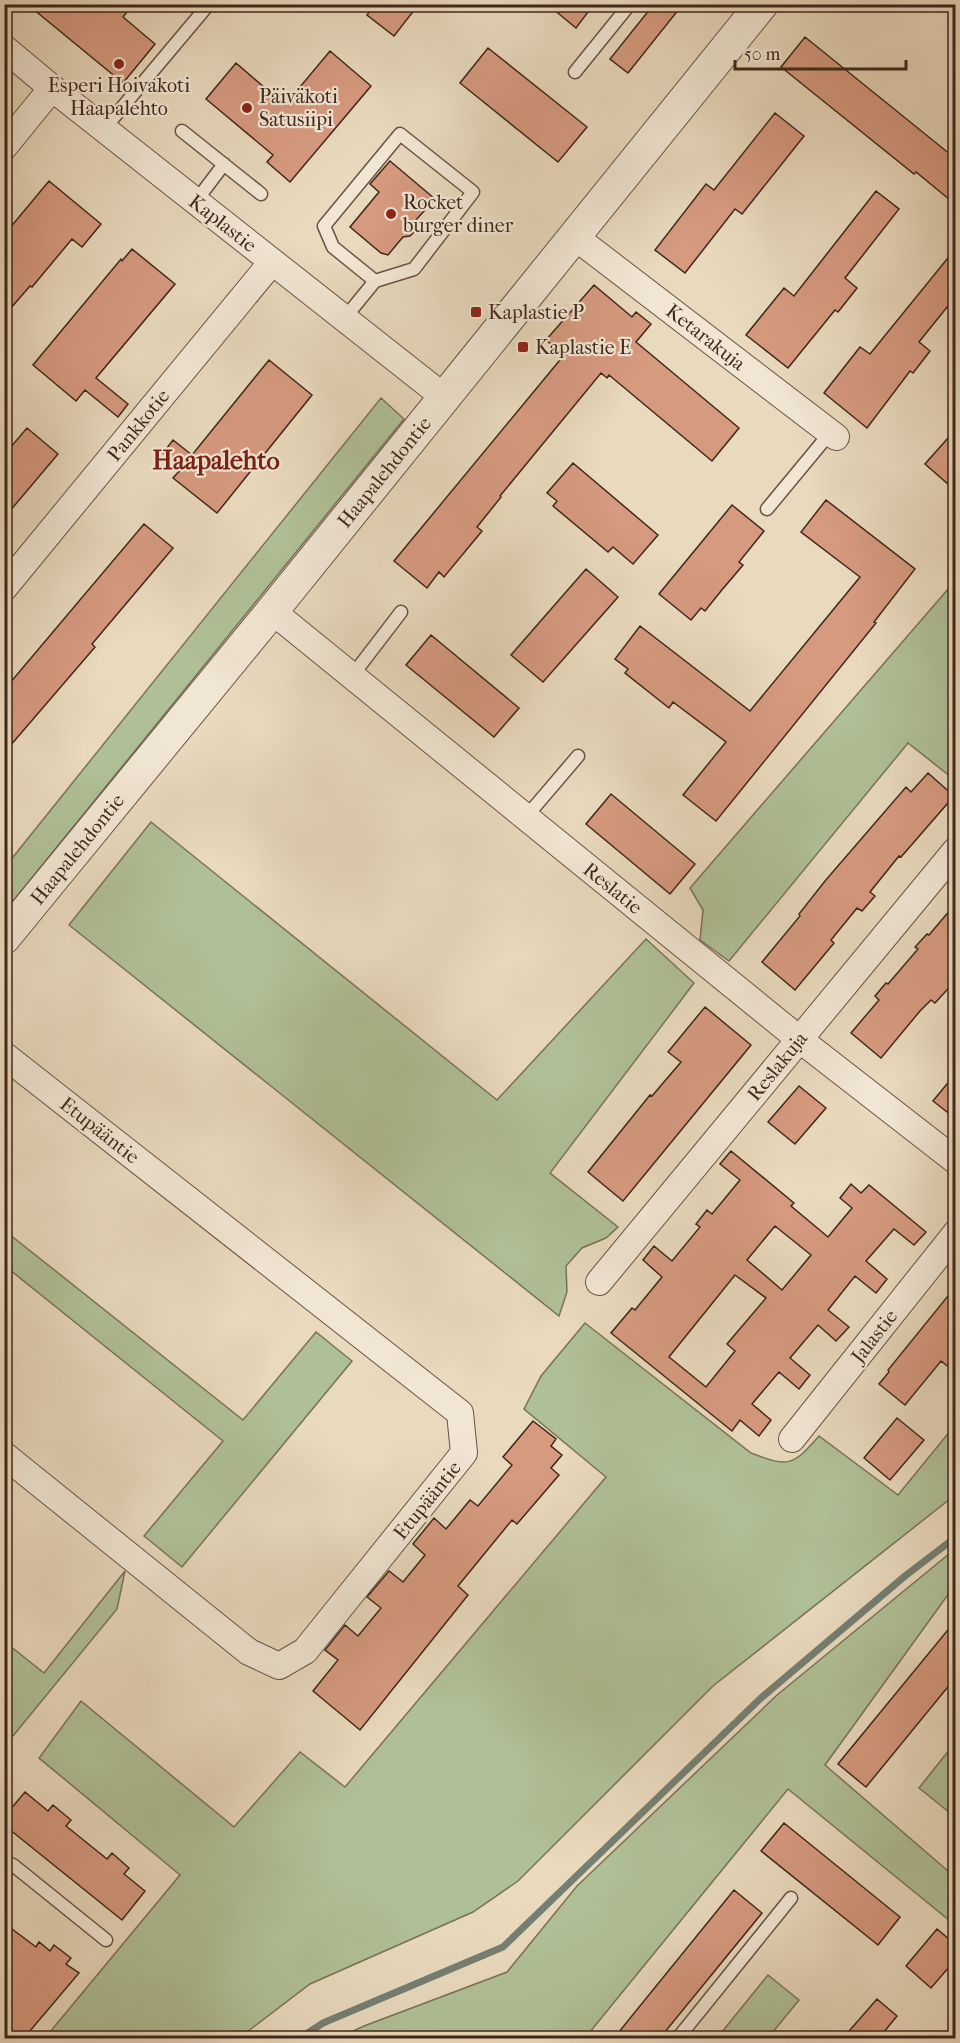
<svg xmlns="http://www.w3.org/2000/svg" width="960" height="2043" font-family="'IM FELL French Canon',serif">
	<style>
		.green { fill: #b0c096; stroke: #787358; stroke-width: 1.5 }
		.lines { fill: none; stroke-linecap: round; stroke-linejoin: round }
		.stream { stroke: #757f73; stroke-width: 7 }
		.building { fill: #d69a7f; stroke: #40261b; stroke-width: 1.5; fill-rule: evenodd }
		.service-casing { stroke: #6a5344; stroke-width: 15 }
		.minor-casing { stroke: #6a5344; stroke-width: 28 }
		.tertiary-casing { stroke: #6a5344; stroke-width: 34 }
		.service { stroke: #f1e6d4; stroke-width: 12 }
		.minor { stroke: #f1e6d4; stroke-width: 26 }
		.tertiary { stroke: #f1e6d4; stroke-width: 32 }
		.poi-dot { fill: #8f2418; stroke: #f1e6d4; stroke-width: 2 }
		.labels { text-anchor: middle; stroke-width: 4.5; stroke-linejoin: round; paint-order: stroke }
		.poi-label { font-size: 20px; fill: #40261b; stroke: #f1e6d4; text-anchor: start }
		.street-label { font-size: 20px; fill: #40261b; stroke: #f1e6d4 }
		.district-label { font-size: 26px; font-weight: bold; fill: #7a1f14; stroke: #f1e6d4 }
	</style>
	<rect width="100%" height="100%" fill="#e9d9bd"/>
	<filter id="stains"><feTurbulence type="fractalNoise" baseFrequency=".00333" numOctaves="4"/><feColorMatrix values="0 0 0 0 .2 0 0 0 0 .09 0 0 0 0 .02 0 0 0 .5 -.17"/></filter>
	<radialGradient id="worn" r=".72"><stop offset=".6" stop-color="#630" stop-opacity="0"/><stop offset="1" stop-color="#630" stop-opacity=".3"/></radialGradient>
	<!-- green -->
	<path class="green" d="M381 398 404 419 5 911V867Z
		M955 581V771L951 777 908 743 729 961 700 940 703 910 690 888Z
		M151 822 497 1100 646 939 694 983 550 1173 618 1227 606 1238 582 1248 566 1266 567 1292 559 1316 69 925Z
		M4 1230 243 1420 316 1332 352 1361 182 1567 144 1536 223 1441 5 1266Z
		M585 1323 751 1453C788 1467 792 1467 819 1436L898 1495 955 1425V1495L713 1686 518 1881 473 1912 310 1984 239 2038H45L180 1875 39 1758 81 1701 234 1827 300 1752 345 1787 606 1477 524 1409 541 1376Z
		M955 1549V1585L825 1765 955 1877V1925L788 1789 585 2038H338L364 2026 507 1972 577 1886 777 1695Z
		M125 1571 117 1609 13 1736 5 1729V1642L44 1673Z
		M954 1744 956 1745 955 1817 919 1788Z
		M768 1975 799 2000 768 2038H717Z"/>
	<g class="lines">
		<!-- stream -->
		<path class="stream" d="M300 2038 323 2023 503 1947 761 1698 905 1576 956 1537"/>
	</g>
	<!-- building -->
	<path class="building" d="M27 4H133L123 17 155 44 123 83Z
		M375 4H419L394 36 367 15Z
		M547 4H594L576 28Z
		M654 4H683L628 73 610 59Z
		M805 37 956 159V205L916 172 914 174 781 67Z
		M488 48 587 127 558 162 460 83Z
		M330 51 371 86 290 182 267 162 273 155 206 99 236 63 285 105Z
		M775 113 804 136 742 214 735 209 685 273 655 250 706 184 714 190Z
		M390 161 435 199 415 221V231L410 236 403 237 388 255 381 253 350 227 379 192 370 184Z
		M49 181 101 224 82 247 72 239 32 287 30 286 4 316V235Z
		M876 191 899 209 845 278 857 288 838 312 835 310 788 368 746 335 784 288 794 296Z
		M956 248V296L919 342 930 351 913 373 910 371 867 428 824 393 860 347 870 354Z
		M132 249 175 284 96 378 128 404 118 417 85 390 76 401 33 365 121 259 122 261Z
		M594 285 632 317 636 312 651 324 636 342 739 428 712 461 609 375 607 378 601 373 500 496 501 497 477 527 482 531 444 577 439 572 427 588 394 561 564 355 546 340Z
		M269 360 312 395 217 513 173 478 182 468 163 453 173 440 192 455Z
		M27 428 58 454 4 518V455Z
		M956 429V491L925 464Z
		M573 463 658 535 633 564 613 547 608 552 553 506 557 501 547 493Z
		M826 500 915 569 874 622 876 623 716 821 683 795 726 742 673 702 669 708 625 673 628 669 615 659 640 626 750 711 860 577 801 532Z
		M732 505 764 531 739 562 743 565 721 591 705 611 701 608 691 620 659 594Z
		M144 524 173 548 92 644 95 647 4 753V690Z
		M586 569 618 597 543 682 511 655Z
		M431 635 519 708 494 737 406 665Z
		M928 773 954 796 901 857 899 856 870 892 875 896 862 911 857 908 831 940 834 943 795 990 762 962 800 916 799 914 825 881 906 787 911 792Z
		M611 794 695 864 670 894 586 824Z
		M956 903V980L935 1003 931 1000 920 1011 881 1058 851 1033 879 1000 875 996 886 983 888 984 918 949 915 947 927 934 929 935Z
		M705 1007 751 1045 623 1201 588 1172 650 1095 652 1096 681 1062 668 1052Z
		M956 1073V1119L933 1101Z
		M799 1086 826 1108 795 1144 768 1122Z
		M731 1151 794 1203 791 1206 828 1237 852 1208 840 1198 851 1184 861 1193 869 1185 926 1232 914 1245 894 1229 866 1261 887 1279 876 1293 855 1276 828 1310 849 1327 836 1341 818 1325 790 1358 810 1375 799 1389 779 1372 752 1404 771 1420 759 1436 740 1420 732 1431 611 1333 632 1308 635 1310 662 1277 643 1260 654 1246 672 1261 700 1227 696 1224 707 1210 712 1214 740 1180 720 1164ZM775 1226 811 1255 782 1290 747 1260ZM735 1275 766 1298 727 1344 735 1351 706 1387 669 1357Z
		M956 1286V1373L941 1361 905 1405 879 1384 889 1372 888 1370Z
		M897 1418 924 1440 890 1480 864 1458Z
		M533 1421 556 1439 551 1446 562 1455 551 1468 559 1475 517 1524 512 1520 458 1586 468 1595 360 1730 313 1691 338 1660 325 1650 345 1625 358 1636 381 1608 367 1597 389 1571 403 1582 425 1555 413 1544 434 1518 446 1529 470 1500 478 1506 512 1465 503 1457Z
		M956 1620V1677L866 1787 838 1764Z
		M25 1792 48 1811 53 1805 71 1820 66 1826 107 1859 112 1853 129 1868 124 1874 145 1891 122 1920 4 1825V1817Z
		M784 1823 900 1917 878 1945 761 1851Z
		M734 1890 762 1913 660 2038H614Z
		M4 1923 36 1947 39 1942 50 1951 54 1945 71 1958 66 1964 79 1973 24 2038H4Z
		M937 1929 956 1945V1959L931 1988 906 1966Z
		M877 1999 897 2016 879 2038H843Z"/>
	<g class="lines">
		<defs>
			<path id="service" d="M952 4 956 8
				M575 72 630 4
				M104 129 209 4
				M182 131 261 194
				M196 201 224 164
				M344 319 375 281 414 269 473 192 400 134 324 226 333 247 375 281
				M767 509 830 433
				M352 676 401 612
				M526 817 578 756
				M4 1861 13 1865 106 1940
				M678 2038 791 1898"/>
			<path id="minor" d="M4 48 52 88 444 397
				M4 147 52 88
				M575 237 836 437
				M4 588 272 262
				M272 611 799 1039 956 1161
				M4 1055 460 1413 464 1453 305 1651 279 1666 249 1652 4 1455
				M599 1282 956 850
				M792 1439 956 1233"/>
			<path id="tertiary" d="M4 938 272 611 762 4"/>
		</defs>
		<!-- service casing -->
		<use href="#service" class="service-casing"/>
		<!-- minor casing -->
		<use href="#minor" class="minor-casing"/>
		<!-- tertiary casing -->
		<use href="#tertiary" class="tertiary-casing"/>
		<!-- service -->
		<use href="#service" class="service"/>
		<!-- minor -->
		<use href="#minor" class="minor"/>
		<!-- tertiary -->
		<use href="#tertiary" class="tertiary"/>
	</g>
	<!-- markers -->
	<g class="poi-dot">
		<circle cx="119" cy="64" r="6"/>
		<circle cx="247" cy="108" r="6"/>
		<circle cx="391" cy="214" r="6"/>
		<rect x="470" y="306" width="12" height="12" rx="3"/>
		<rect x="517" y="341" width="12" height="12" rx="3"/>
	</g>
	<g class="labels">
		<!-- poi labels -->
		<g class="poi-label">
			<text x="119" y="92" text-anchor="middle">Esperi Hoivakoti<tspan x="119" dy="23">Haapalehto</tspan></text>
			<text x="259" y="103">Päiväkoti<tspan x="259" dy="23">Satusiipi</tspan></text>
			<text x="403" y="209">Rocket<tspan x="403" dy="23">burger diner</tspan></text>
			<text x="488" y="319">Kaplastie P</text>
			<text x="535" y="354">Kaplastie E</text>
		</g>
		<!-- street labels -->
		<g class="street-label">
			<text transform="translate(223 223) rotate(38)" y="7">Kaplastie</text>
			<text transform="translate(706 337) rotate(38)" y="7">Ketarakuja</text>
			<text transform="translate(138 425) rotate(-51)" y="7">Pankkotie</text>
			<text transform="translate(384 472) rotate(-51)" y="7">Haapalehdontie</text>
			<text transform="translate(77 849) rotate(-51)" y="7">Haapalehdontie</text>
			<text transform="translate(613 888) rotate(39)" y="7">Reslatie</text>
			<text transform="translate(777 1066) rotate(-51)" y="7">Reslakuja</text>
			<text transform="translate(100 1130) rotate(38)" y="7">Etupääntie</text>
			<text transform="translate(874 1336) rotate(-52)" y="7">Jalastie</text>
			<text transform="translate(427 1500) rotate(-51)" y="7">Etupääntie</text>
		</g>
		<!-- district labels -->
		<g class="district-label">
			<text x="216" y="469">Haapalehto</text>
		</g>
	</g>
	<!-- margin -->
	<rect width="960" height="2043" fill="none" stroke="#e9d9bd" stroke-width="24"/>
	<rect x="6" y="6" width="948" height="2031" fill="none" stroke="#40261b" stroke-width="3"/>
	<rect x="12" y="12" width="936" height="2019" fill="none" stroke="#40261b" stroke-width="1.5"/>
	<!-- scale -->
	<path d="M735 60v9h171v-9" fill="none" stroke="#40261b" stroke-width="3"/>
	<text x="744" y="60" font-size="18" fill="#40261b" stroke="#f1e6d4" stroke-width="4.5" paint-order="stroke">50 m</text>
	<rect width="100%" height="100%" filter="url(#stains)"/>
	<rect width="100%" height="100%" fill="url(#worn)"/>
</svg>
